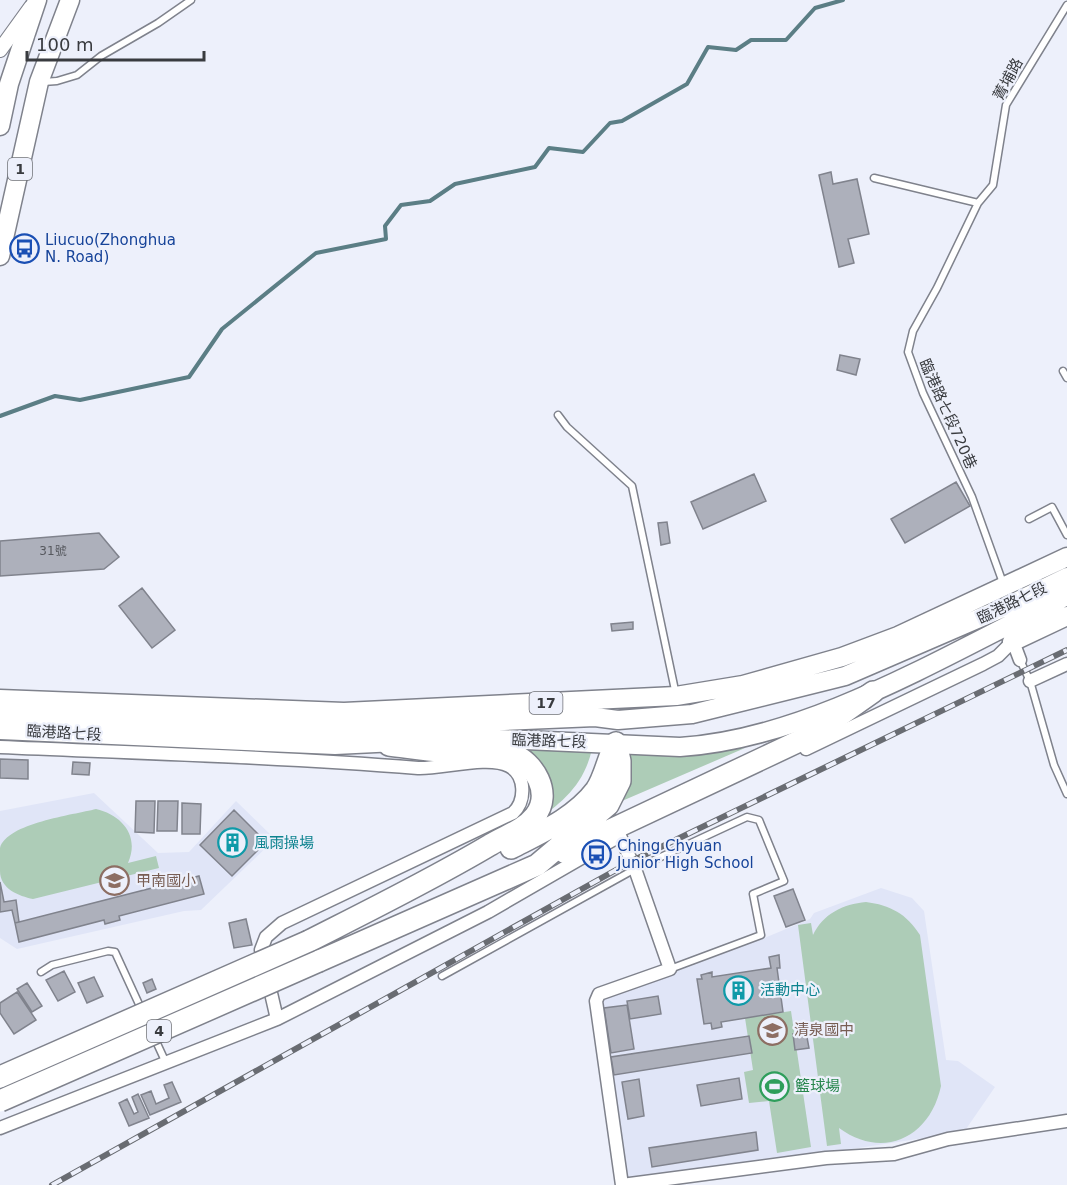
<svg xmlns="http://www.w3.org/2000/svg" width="1067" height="1185" font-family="'DejaVu Sans','Noto Sans TC',sans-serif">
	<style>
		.built { fill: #e0e5f7 }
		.green { fill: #adccb7 }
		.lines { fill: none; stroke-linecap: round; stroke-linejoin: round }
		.stream { stroke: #5b7e85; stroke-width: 4 }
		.building { fill: #adb0bb; stroke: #80838d; stroke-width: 1.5 }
		.service-casing { stroke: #7f828c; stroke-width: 9 }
		.minor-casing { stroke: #7f828c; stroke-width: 15 }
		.tertiary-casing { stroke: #7f828c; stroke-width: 16 }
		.primary-casing { stroke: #7f828c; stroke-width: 21 }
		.motorway-casing { stroke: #7f828c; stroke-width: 24 }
		.service { stroke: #fff; stroke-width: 6 }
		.minor { stroke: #fff; stroke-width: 12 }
		.tertiary { stroke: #fff; stroke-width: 14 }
		.primary { stroke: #fff; stroke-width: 18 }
		.motorway { stroke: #fff; stroke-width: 21 }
		.rail-casing { stroke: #696c72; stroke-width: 6 }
		.rail { stroke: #edf0fb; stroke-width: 4; stroke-dasharray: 11; stroke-linecap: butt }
		.motorway-bridge-casing { stroke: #7f828c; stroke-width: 24; stroke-linecap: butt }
		.motorway-bridge { stroke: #fff; stroke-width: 21 }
		.labels { text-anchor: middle; stroke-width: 4.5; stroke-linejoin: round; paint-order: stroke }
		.number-label { font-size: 12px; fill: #56585e }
		.shield { fill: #edf0fb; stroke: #6f7177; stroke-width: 1.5 }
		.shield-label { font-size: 14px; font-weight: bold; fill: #393b3f }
		.street-label { font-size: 15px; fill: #393b3f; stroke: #edf0fb }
		.transit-label { font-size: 15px; fill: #164399; stroke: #edf0fb; text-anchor: start }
		.culture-label { font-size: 15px; fill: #0d838f; stroke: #edf0fb; text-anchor: start }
		.education-label { font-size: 15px; fill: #785e54; stroke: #edf0fb; text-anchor: start }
		.leisure-label { font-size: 15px; fill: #27864d; stroke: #edf0fb; text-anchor: start }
	</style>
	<rect width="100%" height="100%" fill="#edf0fb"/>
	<!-- built -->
	<path class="built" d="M94 793 158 853 189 852 236 801 275 839 201 910 184 911 17 949 0 938V811Z
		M881 888 912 898 924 911 946 1060 958 1061 995 1087 964 1132 625 1183 600 1000 762 939 810 919 814 913Z"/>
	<!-- green -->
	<path class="green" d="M504 744 592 749C584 785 562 803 533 823L545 801Z
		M745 748 615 804 624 790 629 754 706 753Z
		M96 809C122 815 140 836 128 863L156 856 159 868 33 899C19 896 0 889 0 871 0 865 0 855 0 848 7 823 73 815 96 809Z
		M866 902C890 905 907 914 920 935L941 1086C930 1138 883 1160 839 1128L841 1144 827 1146 798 925 811 923 813 935C823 914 843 904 866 902Z
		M791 1011 811 1147 777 1153 769 1101 749 1103 744 1072 753 1070 745 1018Z"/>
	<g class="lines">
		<!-- stream -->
		<path class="stream" d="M0 416 55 396 80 400 189 377 222 329 316 253 386 239 385 226 401 205 430 201 455 184 535 167 549 148 583 152 610 123 622 121 687 84 708 47 736 50 751 40H786L815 8 843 0"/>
	</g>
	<!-- building -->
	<path class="building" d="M831 172 833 184 857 179 869 234 848 239 854 263 839 267 819 175Z
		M840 355 860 359 856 375 837 370Z
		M754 474 766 501 703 529 691 502Z
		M956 482 970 506 905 543 891 519Z
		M667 522 670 543 661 545 658 523Z
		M99 533 119 557 104 569 0 576V541Z
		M142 588 175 630 152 648 119 606Z
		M633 622V629L612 631 611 624Z
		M0 759 28 760V779L0 778Z
		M73 762 90 763 89 775 72 774Z
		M136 801H155L154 833 135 832Z
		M158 801H178L177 831H157Z
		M182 803 201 804 200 834H182Z
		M234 810 266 842 232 876 200 845Z
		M199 876 204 894 119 916 120 920 105 924 104 920 19 942 15 923Z
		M0 882 4 902 16 900 19 922 15 923 12 910 0 912Z
		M793 889 805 920 786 927 774 896Z
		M246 919 252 945 234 948 229 923Z
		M779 955 780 968H777L783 1012 721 1022 722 1027 712 1029 711 1023 704 1024 697 979H702L701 975 712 972V977L771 968 769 957Z
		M64 971 75 992 58 1001 46 980Z
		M94 977 103 996 87 1003 78 983Z
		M152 979 156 989 147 993 143 983Z
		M27 983 42 1006 32 1012 17 989Z
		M17 992 36 1020 14 1034 0 1013V1003Z
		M658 996 661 1014 630 1019 627 1001Z
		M627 1005 634 1049 611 1053 604 1008Z
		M806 1032 809 1048 795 1050 793 1034Z
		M749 1036 752 1053 614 1075 611 1057Z
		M739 1078 742 1099 701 1106 697 1085Z
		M639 1079 644 1116 628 1119 622 1082Z
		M172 1082 181 1102 150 1115 141 1095 151 1091 156 1104 169 1098 164 1085Z
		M138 1094 149 1118 129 1126 119 1103 127 1099 134 1114 138 1112 132 1097Z
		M756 1132 758 1150 652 1167 649 1148Z"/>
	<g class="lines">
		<defs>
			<path id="service" d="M43 82 57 81 77 75 101 56 158 23 191 0
				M874 178 978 203
				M1063 371 1067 378
				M558 415 567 427 632 486 676 695
				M1029 519 1052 507 1067 535
				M1003 583 972 497 923 393 908 352 913 331 937 288 978 203 993 185 1006 105 1067 5
				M1020 660 1030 681 1054 765 1067 794
				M41 972 52 965 108 951 115 952 166 1063
				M442 976 635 869 747 817 759 820 784 881 753 894 761 935 670 969"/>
			<path id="minor" d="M1011 636 1020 660
				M1030 681 1067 664
				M0 747C140 753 279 757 418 768 442 769 488 755 509 766 526 775 526 801 513 813L282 923 266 937 261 950 277 1019
				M806 749 983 664 998 656 1012 642
				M620 836 635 869 670 969 599 994 596 1001 622 1185 826 1158 894 1154 948 1139 1067 1121
				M0 1128 277 1019 488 912 616 838"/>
			<path id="tertiary" d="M0 50 31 7"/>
			<path id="primary" d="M0 126 9 84 37 0
				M0 256 39 82 70 0
				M1012 642 1067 616
				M0 699 344 712 676 696 743 685 842 657 898 636 1067 557
				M0 713 346 728 595 717 618 720 692 714 845 676 1005 607 1067 577
				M0 730 335 745 478 738 680 747C811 739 950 652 1067 596"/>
			<path id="motorway" d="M511 848C540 833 575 818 596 790 605 777 608 757 616 743
				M564 852 812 735 873 692
				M309 941C370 910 431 880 490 845 506 835 523 831 535 816 553 793 534 762 511 753 491 745 465 752 443 751 425 751 407 747 389 745
				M319 961 537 865 608 805 620 781V761L616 743"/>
		</defs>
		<!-- service casing -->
		<use href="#service" class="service-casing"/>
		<!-- minor casing -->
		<use href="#minor" class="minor-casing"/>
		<!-- tertiary casing -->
		<use href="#tertiary" class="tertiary-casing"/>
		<!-- primary casing -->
		<use href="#primary" class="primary-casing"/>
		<!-- motorway casing -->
		<use href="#motorway" class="motorway-casing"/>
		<!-- service -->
		<use href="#service" class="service"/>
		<!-- minor -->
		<use href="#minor" class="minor"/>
		<!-- tertiary -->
		<use href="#tertiary" class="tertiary"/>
		<!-- primary -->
		<use href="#primary" class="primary"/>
		<!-- motorway -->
		<use href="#motorway" class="motorway"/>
		<defs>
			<path id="rail" d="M52 1185 632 861 1067 650"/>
		</defs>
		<!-- rail casing -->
		<use href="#rail" class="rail-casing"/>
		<!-- rail -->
		<use href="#rail" class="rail"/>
		<defs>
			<path id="motorway-bridge" d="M0 1077 309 941
				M0 1101 319 961"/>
		</defs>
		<!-- motorway-bridge casing -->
		<use href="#motorway-bridge" class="motorway-bridge-casing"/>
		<!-- motorway-bridge -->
		<use href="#motorway-bridge" class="motorway-bridge"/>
	</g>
	<!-- icons -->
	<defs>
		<symbol id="bus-ring" viewBox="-11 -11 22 22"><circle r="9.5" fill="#edf0fb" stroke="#1a4fb4" stroke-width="1.5"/><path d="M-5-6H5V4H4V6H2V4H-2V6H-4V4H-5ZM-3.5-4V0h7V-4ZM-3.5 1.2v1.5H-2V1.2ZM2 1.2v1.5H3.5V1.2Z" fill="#1a4fb4"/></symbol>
		<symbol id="building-ring" viewBox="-11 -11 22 22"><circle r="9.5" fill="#edf0fb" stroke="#0f9aa8" stroke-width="1.5"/><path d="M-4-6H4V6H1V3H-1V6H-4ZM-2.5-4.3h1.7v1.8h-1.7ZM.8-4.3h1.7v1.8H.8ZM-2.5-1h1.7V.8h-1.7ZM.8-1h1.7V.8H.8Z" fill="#0f9aa8"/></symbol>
		<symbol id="school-ring" viewBox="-11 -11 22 22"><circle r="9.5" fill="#edf0fb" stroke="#8d6e63" stroke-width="1.5"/><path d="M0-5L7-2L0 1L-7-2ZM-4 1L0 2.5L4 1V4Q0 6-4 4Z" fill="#8d6e63"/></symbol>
		<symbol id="stadium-ring" viewBox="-11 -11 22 22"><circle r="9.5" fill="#edf0fb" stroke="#2e9e5b" stroke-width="1.5"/><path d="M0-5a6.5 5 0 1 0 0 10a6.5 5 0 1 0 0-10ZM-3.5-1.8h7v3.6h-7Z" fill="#2e9e5b"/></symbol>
	</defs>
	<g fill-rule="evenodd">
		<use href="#bus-ring" x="8" y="232" width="33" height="33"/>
		<use href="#building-ring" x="216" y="826" width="33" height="33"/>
		<use href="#bus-ring" x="580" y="838" width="33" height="33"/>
		<use href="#school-ring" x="98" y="864" width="33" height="33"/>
		<use href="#building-ring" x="722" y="974" width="33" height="33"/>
		<use href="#school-ring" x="756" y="1014" width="33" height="33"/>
		<use href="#stadium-ring" x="758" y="1070" width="33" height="33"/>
	</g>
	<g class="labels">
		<!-- number labels -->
		<g class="number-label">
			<text x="53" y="555">31號</text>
		</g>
		<!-- shield labels -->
		<g class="shield">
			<rect x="8" y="158" width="24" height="22" rx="4.5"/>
			<rect x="529.5" y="692" width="33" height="22" rx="4.5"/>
			<rect x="147" y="1020" width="24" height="22" rx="4.5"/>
		</g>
		<g class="shield-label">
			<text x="20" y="174">1</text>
			<text x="546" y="708">17</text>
			<text x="159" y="1036">4</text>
		</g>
		<!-- street labels -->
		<g class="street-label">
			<text transform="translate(1008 79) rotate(-62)" y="5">菁埔路</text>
			<text transform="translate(948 414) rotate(66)" y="5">臨港路七段720巷</text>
			<text transform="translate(1012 603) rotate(-26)" y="5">臨港路七段</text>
			<text transform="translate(64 733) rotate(3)" y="5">臨港路七段</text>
			<text transform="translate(549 741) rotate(2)" y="5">臨港路七段</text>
		</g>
		<!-- transit labels -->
		<g class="transit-label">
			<text x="45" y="245">Liucuo(Zhonghua<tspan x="45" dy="17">N. Road)</tspan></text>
			<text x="617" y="851">Ching Chyuan<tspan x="617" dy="17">Junior High School</tspan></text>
		</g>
		<!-- culture labels -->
		<g class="culture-label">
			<text x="254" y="848">風雨操場</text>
			<text x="760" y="995">活動中心</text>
		</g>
		<!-- education labels -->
		<g class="education-label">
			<text x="136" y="886">甲南國小</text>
			<text x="794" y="1035">清泉國中</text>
		</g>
		<!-- leisure labels -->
		<g class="leisure-label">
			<text x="795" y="1091">籃球場</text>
		</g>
	</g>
	<!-- scale -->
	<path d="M27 51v9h177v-9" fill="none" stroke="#393b3f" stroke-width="3"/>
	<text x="36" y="51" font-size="18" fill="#393b3f" stroke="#edf0fb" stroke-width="4.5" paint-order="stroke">100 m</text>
</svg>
